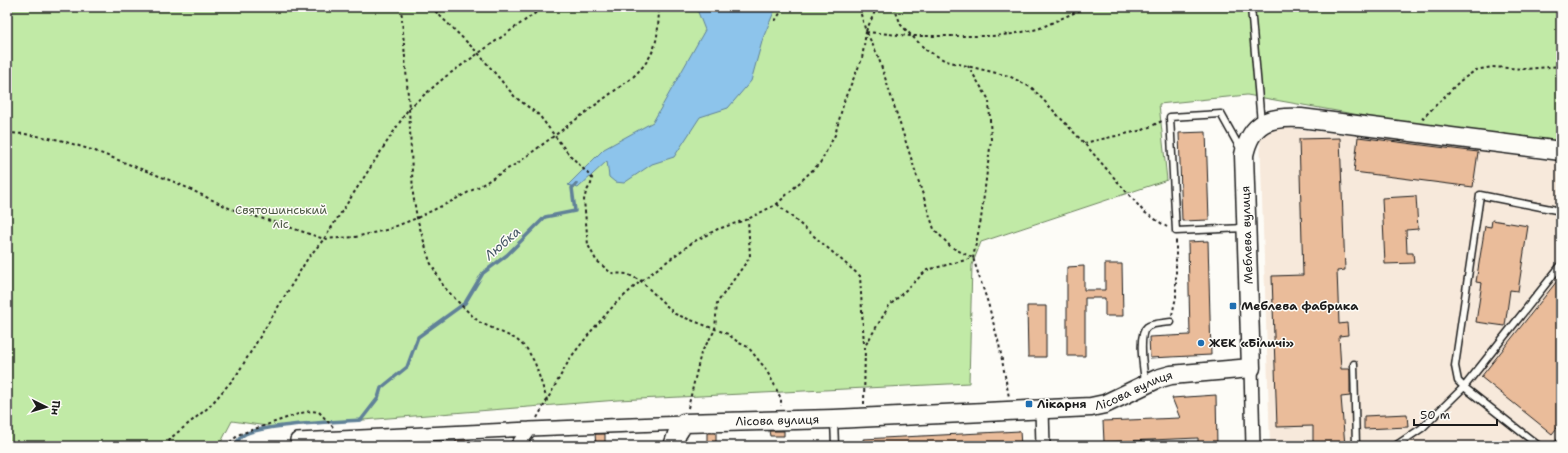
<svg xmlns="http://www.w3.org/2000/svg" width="1568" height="453" font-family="'Shantell Sans',sans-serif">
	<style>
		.built { fill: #f7e9db }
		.green { fill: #c1eaa6; stroke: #6e8361 }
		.water { fill: #8dc4eb; stroke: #608198 }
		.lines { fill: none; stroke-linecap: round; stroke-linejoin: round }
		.stream { stroke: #608198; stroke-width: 3.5 }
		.building { fill: #eabc9a; stroke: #1c1c1c }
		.lane-casing { stroke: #1c1c1c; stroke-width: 9 }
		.street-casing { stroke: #1c1c1c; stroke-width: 16 }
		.secondary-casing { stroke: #1c1c1c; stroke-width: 21 }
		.path { stroke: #1c1c1c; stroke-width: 2; stroke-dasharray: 3 3; stroke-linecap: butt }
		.lane { stroke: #fdfcf7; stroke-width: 6 }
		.street { stroke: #fdfcf7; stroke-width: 13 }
		.secondary { stroke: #fdfcf7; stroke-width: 18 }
		.poi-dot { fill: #1f6fb2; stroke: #fdfcf7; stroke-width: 1.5 }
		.labels { text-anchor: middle; stroke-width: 3; stroke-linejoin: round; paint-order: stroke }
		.park-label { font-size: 12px; fill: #4e5a45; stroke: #fdfcf7 }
		.street-label { font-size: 12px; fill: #1c1c1c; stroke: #fdfcf7 }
		.poi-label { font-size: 12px; font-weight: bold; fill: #1c1c1c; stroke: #fdfcf7; text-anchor: start }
		.water-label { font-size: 13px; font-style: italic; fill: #445764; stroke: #fdfcf7 }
	</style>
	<rect width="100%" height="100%" fill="#fdfcf7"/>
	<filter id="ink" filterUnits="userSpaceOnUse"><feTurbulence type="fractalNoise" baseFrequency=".025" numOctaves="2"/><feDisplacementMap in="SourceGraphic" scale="8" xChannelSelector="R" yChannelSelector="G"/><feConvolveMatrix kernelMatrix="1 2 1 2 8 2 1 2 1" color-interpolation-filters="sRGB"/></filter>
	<g filter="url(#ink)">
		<!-- built -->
		<path class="built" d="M1280 127 1415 142 1561 162V446H1270L1260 135Z"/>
		<!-- green -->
		<path class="green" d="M7 7H1561V151L1247 95 1159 104 1167 180 981 242 972 265 969 383 618 400 274 427 232 421 219 446H7Z"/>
		<!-- water -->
		<path class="water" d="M696 7H776L763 38 751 81 728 108 700 117 674 157 652 164 624 183 615 182 609 177 607 161 578 188 568 185 604 149 653 122 705 30Z"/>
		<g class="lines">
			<!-- stream -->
			<path class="stream" d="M235 446C237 443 239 438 242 436 258 424 338 422 361 420L378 398 381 388 407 367 418 337 465 303 483 273 507 255 545 217 575 211 572 188 576 184"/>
		</g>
		<!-- building -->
		<path class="building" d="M1206 132 1209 220 1182 221 1179 133Z
			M1358 137 1478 152 1473 187 1354 172Z
			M1340 138 1345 270 1337 271 1339 324 1347 323 1348 335 1339 336 1341 369H1350V396L1341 397 1345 446H1313V426L1277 427 1272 276 1303 275 1299 139Z
			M1416 196 1418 229 1406 230 1407 253H1413L1414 263 1385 264 1382 198Z
			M1492 220 1528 226 1518 291 1510 290 1505 326 1476 322 1482 283 1476 282 1485 226 1491 227Z
			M1208 241 1211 355 1150 358 1149 337 1190 335 1188 242Z
			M1105 264H1122L1123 316H1105V298H1085V356H1067V267L1084 266V290H1105Z
			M1561 276V423L1552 434 1481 377Z
			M1027 306H1046V357H1028Z
			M1216 395 1217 446H1198V438L1104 442 1103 421 1180 418 1172 398Z
			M1407 414 1408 427 1364 429V416Z
			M769 431H784V436H770Z
			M1020 431 1021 446H864L863 439Z
			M707 433H716V446H707Z
			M595 434H605V446H596Z
			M457 440H469L477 446H453Z"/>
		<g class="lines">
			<defs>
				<path id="lane" d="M1251 7 1261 123
					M1241 150 1221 114 1170 117 1176 231 1245 228
					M1354 364 1356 446
					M1145 382C1144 370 1137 335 1147 327 1152 323 1164 323 1171 322
					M834 420 835 446
					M1395 446 1422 428 1464 387 1561 265
					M1539 446 1464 387 1458 381 1455 366 1480 195 1561 211
					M1557 446 1561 441"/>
				<path id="street" d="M1251 368 1253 446
					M1042 409 1043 446
					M297 440 530 429 684 423
					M517 446 530 429"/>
				<g id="secondary">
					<path id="s1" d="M673 446 677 434 684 423 834 419 1091 407 1105 404 1157 379 1171 375 1251 368 1244 155C1251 122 1270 116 1301 118L1561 151"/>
				</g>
			</defs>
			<!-- lane casing -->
			<use href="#lane" class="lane-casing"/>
			<!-- street casing -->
			<use href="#street" class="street-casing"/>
			<!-- secondary casing -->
			<use href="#secondary" class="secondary-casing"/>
			<!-- path -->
			<path class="path" d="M401 7 409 108 413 194 417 218 430 262 444 287 463 307 479 322 516 339 527 349 535 363 547 400
				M431 7 478 53 515 97 539 115 567 152 592 178 591 184 586 192 584 200 588 245 596 260 611 273 627 274 641 281 675 314 728 334 739 343 748 347 765 368 774 384 781 399V406
				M894 7 901 25 926 50 946 61 1009 76 1032 88 1084 143 1144 212 1167 227
				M543 9 554 7
				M775 21 784 7
				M866 31 877 7
				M866 32 911 36H992L1012 34 1038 29 1087 7
				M867 33 878 56 934 229 951 247 973 258 988 303 999 344 1009 397
				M1422 119 1460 81 1476 70 1492 67 1524 69 1561 66
				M7 133 25 134 60 140 95 151 177 183 231 209 280 224 324 239 409 108 445 77 544 7
				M1084 143 1143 130 1162 121
				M777 204 860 276 864 345
				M1172 315 1176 297V239
				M864 404 865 346 889 306 927 270 973 258 981 219 991 140 989 100 968 66
				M688 408 701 353 715 330 717 303 750 257 748 219
				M537 418 571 357 593 329 616 303 641 281 693 242 718 229 748 219 777 204 820 163 835 135 845 98 862 59 866 32 860 11 857 7
				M114 446 138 445 168 446
				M165 446 172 437 209 407 236 376 308 258 324 239 355 237 386 230 417 218 452 201 480 186 519 162 633 77C657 54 658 40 659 7
				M225 446 240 434 301 413 311 411 319 412 333 427"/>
			<!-- lane -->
			<use href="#lane" class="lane"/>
			<!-- street -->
			<use href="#street" class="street"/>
			<!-- secondary -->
			<use href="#secondary" class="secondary"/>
		</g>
	</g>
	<!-- markers -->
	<g class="poi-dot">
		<rect x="1229" y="302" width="8" height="8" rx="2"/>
		<circle cx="1201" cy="343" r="4"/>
		<rect x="1025" y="400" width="8" height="8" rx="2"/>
	</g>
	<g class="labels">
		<!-- park labels -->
		<g class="park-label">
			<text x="281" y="214">Святошинський<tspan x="281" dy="14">ліс</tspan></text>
		</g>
		<!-- street labels -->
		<g class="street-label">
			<text transform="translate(1247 235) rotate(-92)" y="4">Меблева вулиця</text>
			<text dy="4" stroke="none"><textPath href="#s1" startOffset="479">Лісова вулиця</textPath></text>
			<text dy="4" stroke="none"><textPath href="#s1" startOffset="119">Лісова вулиця</textPath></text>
		</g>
		<!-- poi labels -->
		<g class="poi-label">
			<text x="1241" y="310">Меблева фабрика</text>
			<text x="1209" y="347">ЖЕК «Біличі»</text>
			<text x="1037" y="408">Лікарня</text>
		</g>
		<!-- water labels -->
		<g class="water-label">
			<text transform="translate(502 243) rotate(-41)" y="5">Любка</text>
		</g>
	</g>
	<!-- margin -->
	<rect width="1568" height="453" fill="none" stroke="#fdfcf7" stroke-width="24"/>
	<rect x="12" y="12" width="1544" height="429" fill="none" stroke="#1c1c1c" stroke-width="1.5" filter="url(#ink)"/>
	<!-- north arrow -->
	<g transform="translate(46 407) rotate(95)" stroke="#fdfcf7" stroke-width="3" paint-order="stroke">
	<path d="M0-3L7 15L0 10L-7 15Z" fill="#1c1c1c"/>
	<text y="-6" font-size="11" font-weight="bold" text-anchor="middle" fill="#1c1c1c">Пн</text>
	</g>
	<!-- scale -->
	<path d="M1414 419v6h83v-6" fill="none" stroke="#1c1c1c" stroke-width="2"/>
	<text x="1420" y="419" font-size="12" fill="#1c1c1c" stroke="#fdfcf7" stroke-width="3" paint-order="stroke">50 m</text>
</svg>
